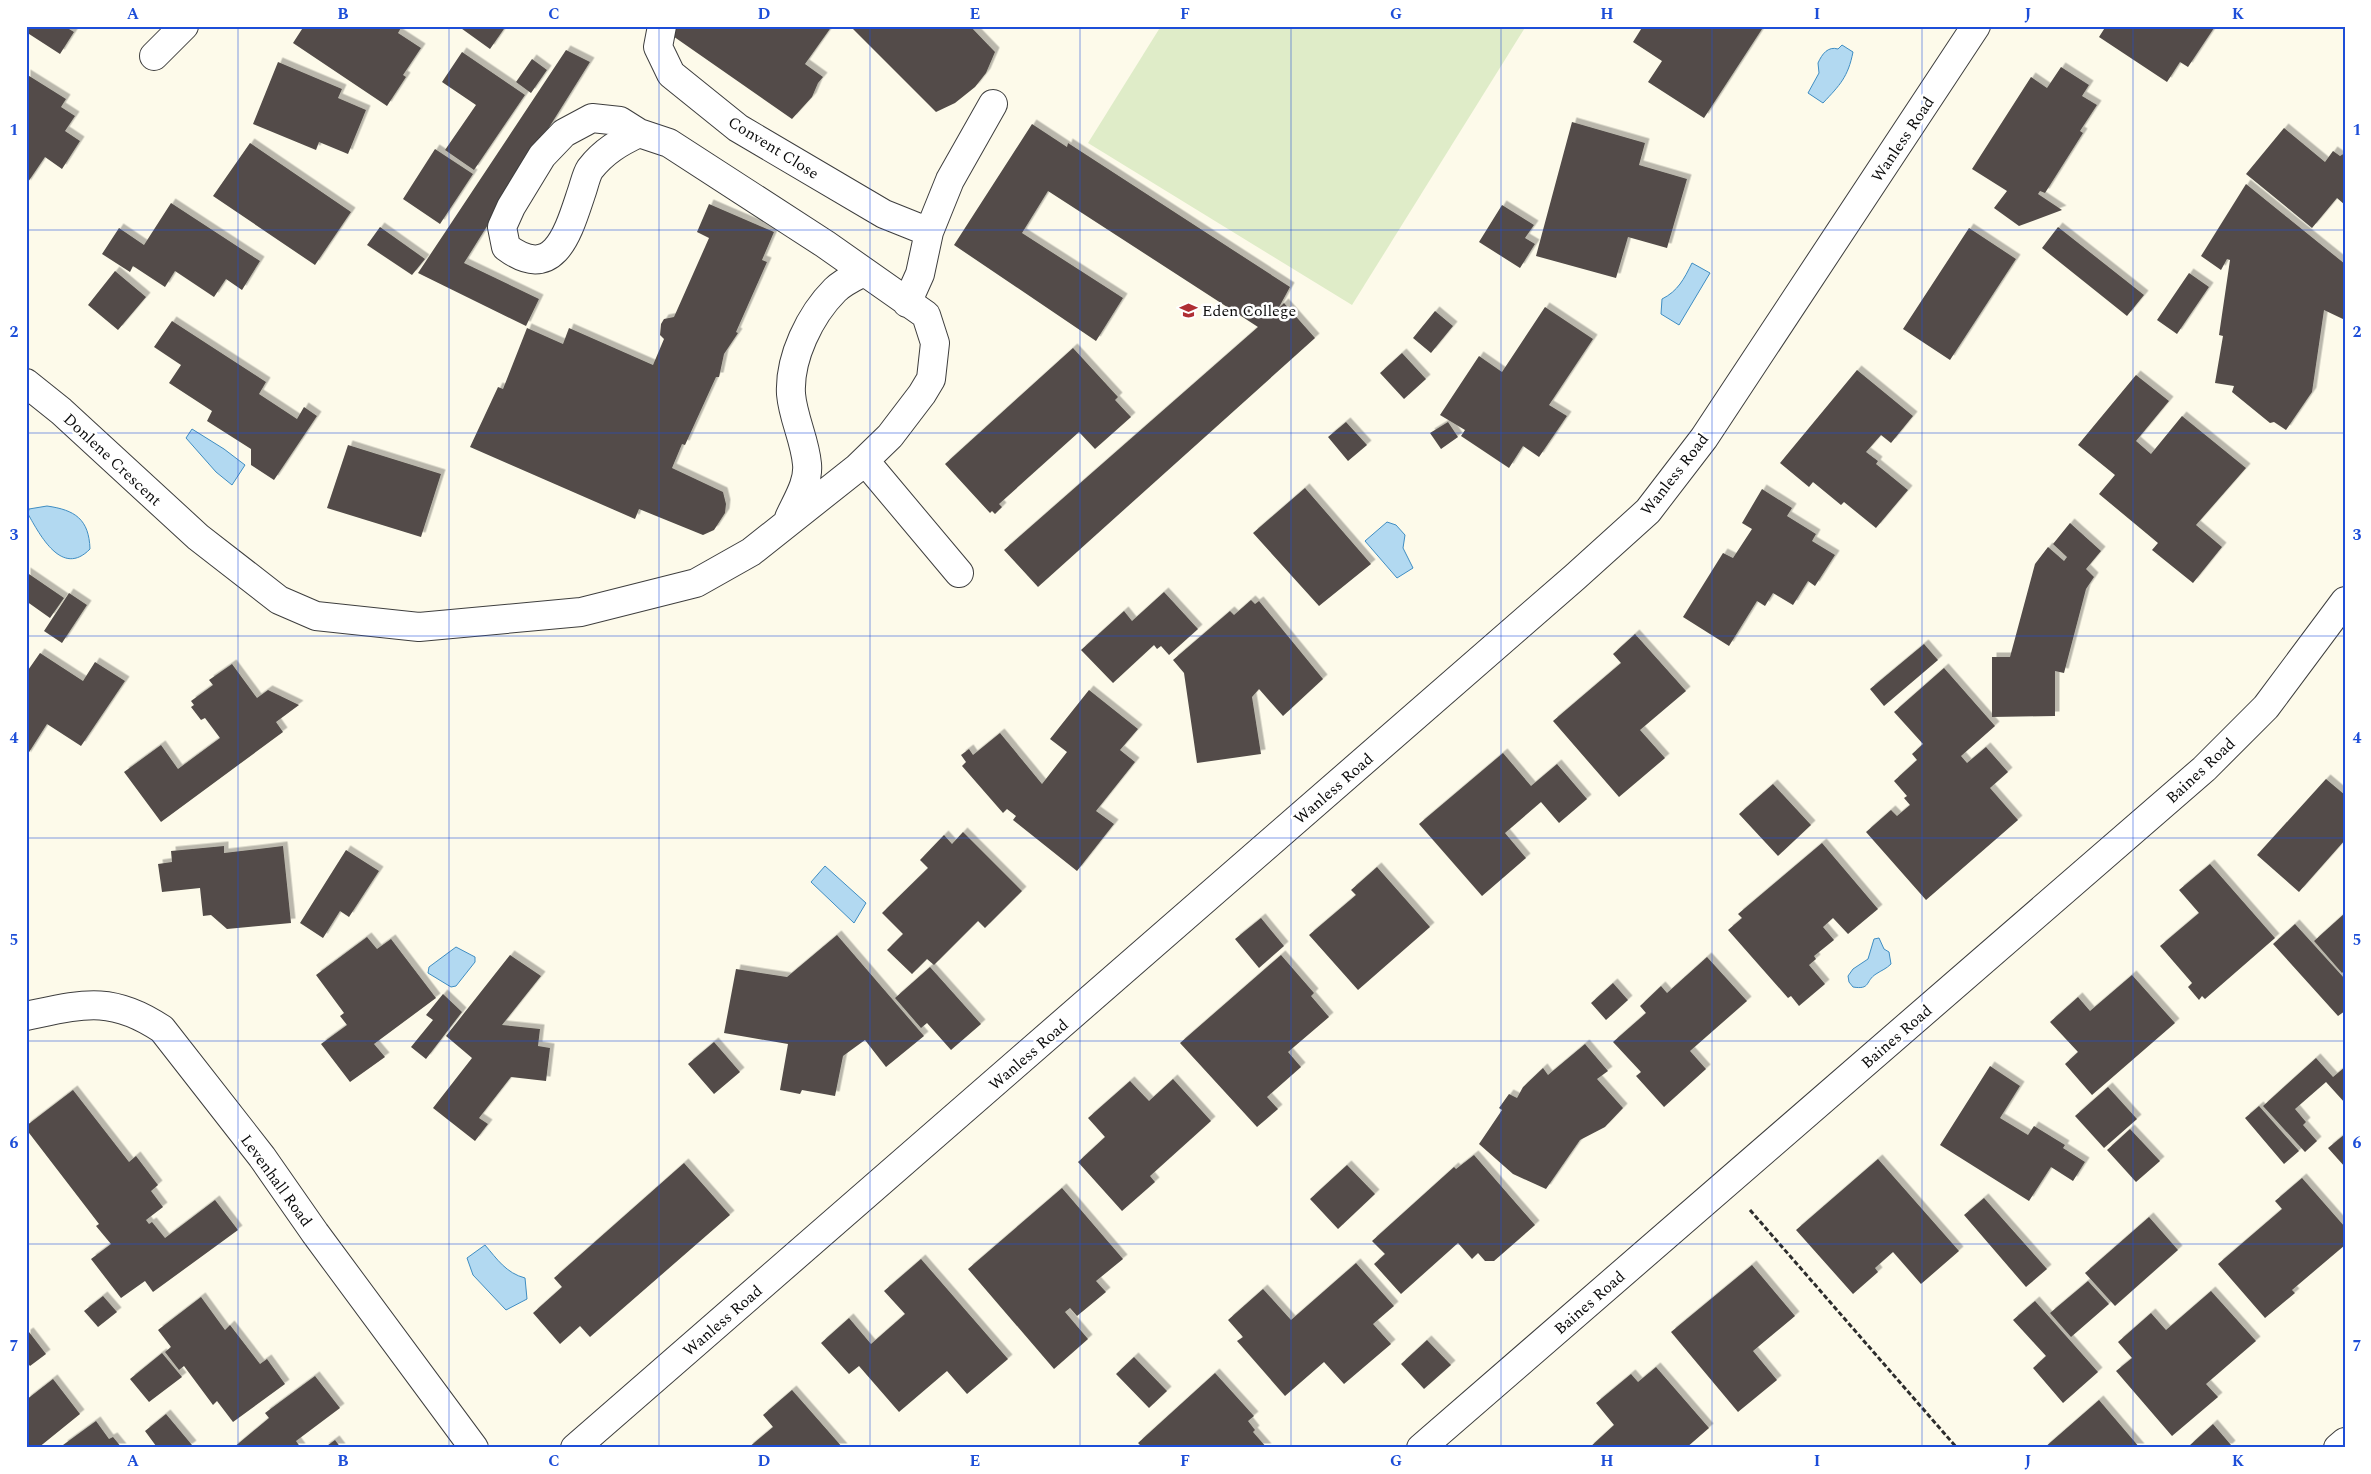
<svg xmlns="http://www.w3.org/2000/svg" width="2371" height="1474" font-family="Spectral,serif">
	<style>
		.pitch { fill: #dfecc8 }
		.water { fill: #b2d9f1; stroke: #3f8dc2 }
		.building { fill: #524c48; filter: url(#shadow) }
		.lines { fill: none; stroke-linecap: round; stroke-linejoin: round }
		.minor-casing { stroke: #3e3e3e; stroke-width: 30 }
		.path { stroke: #2d2d2d; stroke-width: 3; stroke-dasharray: 5 2.5; stroke-linecap: butt }
		.minor { stroke: #fff; stroke-width: 28 }
		.grid { fill: none; stroke: #1d4ed8; stroke-width: 1; stroke-opacity: 0.55 }
		.labels { text-anchor: middle; stroke-width: 5; stroke-linejoin: round; paint-order: stroke }
		.street-label { font-size: 16px; fill: #0b0b0b; stroke: #fff }
		.poi-label { font-size: 16px; fill: #0b0b0b; stroke: #fff; text-anchor: start }
		.neatline { fill: none; stroke: #1d4ed8; stroke-width: 2 }
		.grid-label { font-size: 16px; text-anchor: middle; font-weight: bold; fill: #1d4ed8 }
	</style>
	<defs>
		<filter id="shadow"><feDropShadow dx="4.5" dy="-4.5" stdDeviation="0" flood-color="#0004"/></filter>
	</defs>
	<rect width="100%" height="100%" fill="#fdfaea"/>
	<!-- pitch -->
	<path class="pitch" d="M1161 26H1526L1352 305 1088 143Z"/>
	<!-- water -->
	<path class="water" d="M1842 45 1853 52C1848 77 1840 85 1823 103L1808 93 1819 73 1818 63C1822 54 1828 46 1838 49Z
		M1692 263 1710 273 1679 325 1661 314 1662 299C1678 291 1684 279 1692 263Z
		M192 429 224 449 245 465 232 485 216 472 186 438Z
		M47 506C75 510 89 519 90 549 62 578 40 535 28 514L29 509Z
		M1387 522 1396 525 1405 535 1403 548 1413 568 1397 578 1365 541Z
		M825 866 866 903 854 923 811 882Z
		M1879 938 1884 949 1889 952 1891 964C1886 969 1882 970 1876 974 1865 981 1871 990 1853 987L1849 982 1848 976 1853 969 1868 959 1874 939Z
		M456 947 475 957V962L456 986 451 987 428 973 429 967Z
		M485 1245C497 1259 506 1273 525 1278L527 1299 506 1310 473 1275 467 1258Z"/>
	<!-- building -->
	<path class="building" d="M26 26H64L74 32 60 54 26 32Z
		M304 26H402L398 33 421 48 403 75 406 77 387 106 293 43Z
		M458 26H506L490 49Z
		M676 26H832L805 64 823 77 818 83 812 97 792 119 670 34Z
		M850 26H970L995 52 986 73 975 87 955 103 936 112Z
		M1643 26H1764L1704 118 1648 82 1662 61 1633 42Z
		M2106 26H2211L2214 28 2188 67 2180 62 2167 82 2099 37Z
		M566 50 590 62 464 263 539 299 526 326 418 273Z
		M462 52 525 95 474 170 445 150 476 105 442 82Z
		M532 59 547 70 531 93 516 82Z
		M278 62 342 89 338 98 366 110 348 154 319 142 316 150 253 124Z
		M2061 67 2089 85 2082 96 2097 105 2080 131 2083 133 2045 193 2040 191 2038 194 2062 210 2019 226 1994 208 2007 191 1972 169 2031 77 2047 88Z
		M26 74 66 99 61 107 75 116 65 131 80 141 62 169 45 157 26 185Z
		M1572 122 1645 143 1639 165 1687 179 1667 248 1628 237 1616 278 1536 256Z
		M1032 124 1067 147 1068 143 1290 287 1278 309 1284 303 1315 338 1038 587 1004 550 1258 327 1048 191 1022 233 1123 298 1096 341 954 245Z
		M2284 128 2325 162 2333 151 2340 156 2345 153V205L2337 198 2312 228 2246 174Z
		M250 143 351 212 315 265 213 196Z
		M435 149 473 174 440 224 403 199Z
		M2246 184 2345 264V320L2324 310 2312 392 2286 430 2274 422 2270 423 2232 392 2234 386 2215 383 2223 336 2219 335 2230 260 2227 259 2221 270 2201 256Z
		M171 203 260 261 242 290 226 279 214 297 175 271 165 287 133 266 130 272 102 254 119 228 144 245Z
		M709 204 774 232 762 260 767 262 736 332 738 333 724 354 719 377H716L685 445 682 444 672 468 723 492 726 504 725 513 714 530 703 535 639 509 635 519 470 447 498 387 503 389 527 328 563 344 569 328 653 365 664 339 660 335 661 324 664 319 674 317 709 238 697 232Z
		M1502 205 1534 225 1525 238 1535 244 1520 268 1479 242Z
		M380 227 425 259 412 275 367 245Z
		M2058 227 2144 295 2127 316 2042 248Z
		M1969 228 2016 259 1950 360 1903 329Z
		M115 271 146 297 118 330 88 305Z
		M2189 273 2209 287 2177 334 2157 320Z
		M1545 307 1593 339 1549 405 1567 416 1539 457 1523 446 1509 468 1461 436 1465 430 1440 415 1479 356 1502 372Z
		M1435 311 1453 326 1431 353 1413 338Z
		M172 321 266 382 259 394 297 419 304 407 317 416 274 480 251 465V449L207 421 212 411 169 383 181 365 154 347Z
		M1073 348 1118 397 1115 400 1131 417 1095 449 1079 432 999 504 1002 507 995 514 992 511 990 513 945 464Z
		M1402 353 1426 379 1404 399 1380 373Z
		M1857 370 1913 416 1891 443 1881 435 1866 452 1878 461 1876 464 1908 490 1876 528 1844 502 1841 505 1813 482 1809 487 1780 463Z
		M2136 375 2169 401 2136 441 2151 454 2182 416 2246 468 2196 525 2222 547 2193 583 2152 550 2158 543 2099 494 2115 475 2078 445Z
		M1346 422 1367 445 1348 461 1328 437Z
		M1448 422 1458 437 1441 449 1430 433Z
		M348 445 441 474 421 537 327 508Z
		M1305 488 1371 564 1319 606 1253 533Z
		M1762 489 1792 508 1787 516 1816 534 1812 541 1835 555 1815 586 1808 581 1793 605 1773 593 1765 606 1757 601 1729 646 1683 617 1723 553 1733 558 1752 529 1742 523Z
		M2070 523 2101 551 2086 569 2094 577 2086 589 2064 673 2055 671V716L1992 717V657H2010L2035 564 2048 547 2064 561 2067 557 2053 544Z
		M26 572 64 598 50 618 26 601Z
		M1164 592 1198 629 1169 655 1161 646 1157 649 1154 645 1113 683 1081 650 1124 611 1132 621Z
		M69 593 87 605 62 643 44 631Z
		M1251 600 1255 604 1259 601 1323 679 1283 716 1259 689 1252 697 1261 754 1197 763 1184 673 1173 660 1230 611 1234 615Z
		M1635 634 1686 691 1640 730 1665 758 1619 797 1553 721 1621 663 1613 654Z
		M1924 644 1938 660 1884 706 1870 689Z
		M40 653 83 681 95 662 125 681 81 746 47 724 26 757V673Z
		M232 664 257 698 268 690 299 705 276 722 283 732 161 822 124 772 161 745 178 769 220 738 205 718 201 720 191 707 194 705 191 701 213 685 209 680Z
		M1944 668 1995 726 1961 756 1967 763 1986 747 2008 772 1990 788 2018 820 1926 900 1866 832 1891 810 1897 816 1910 805 1904 798 1907 796 1894 781 1917 760 1912 754 1923 744 1894 712Z
		M1089 690 1138 729 1120 750 1135 762 1096 811 1114 824 1077 871 1013 820 1016 816 1007 809 1003 813 962 766 966 762 961 755 969 749 973 755 1000 733 1042 784 1067 752 1050 739Z
		M1503 753 1531 786 1557 764 1587 799 1559 823 1541 802 1505 833 1526 858 1482 896 1419 824Z
		M2326 779 2345 795V840L2299 892 2257 855Z
		M1773 784 1811 825 1778 856 1739 814Z
		M963 832 1022 891 985 928 978 921 934 965 927 959 912 974 887 950 903 934 882 913 928 868 920 860 944 835 952 844Z
		M1822 843 1878 909 1848 934 1833 918 1823 927 1834 940 1814 956 1816 959 1809 965 1825 984 1799 1006 1791 996 1788 998 1728 930 1742 918 1738 914Z
		M224 846V853L283 846 291 923 227 929 211 915 203 916 200 888 162 892 158 864 172 862 171 851Z
		M346 850 379 871 349 917 340 911 323 938 300 923Z
		M2210 864 2275 938 2205 999 2202 996 2199 1000 2188 987 2192 983 2160 946 2199 913 2179 890Z
		M1377 867 1430 927 1358 990 1309 935 1356 895 1351 890Z
		M2345 913V970L2342 973 2314 941Z
		M1261 918 1284 946 1259 968 1235 939Z
		M2295 924 2345 979V1011L2338 1016 2273 944Z
		M837 935 924 1036 886 1067 865 1040 843 1056 835 1096 802 1090 800 1094 780 1090 788 1044 724 1033 736 969 787 977Z
		M367 937 377 949 391 939 436 998 374 1044 385 1057 350 1082 321 1044 347 1025 340 1016 344 1013 316 975Z
		M510 955 541 976 502 1025 540 1029 538 1046 550 1048 546 1081 511 1077 479 1118 488 1124 475 1141 433 1108 472 1058 446 1036Z
		M1281 955 1314 993 1311 996 1329 1017 1288 1052 1301 1067 1267 1097 1278 1109 1257 1127 1180 1043Z
		M1707 957 1747 1001 1690 1051 1706 1069 1664 1107 1636 1076 1641 1072 1613 1042 1646 1013 1640 1006 1661 986 1667 993Z
		M930 967 981 1024 951 1050 927 1023 921 1028 895 998Z
		M2132 975 2175 1023 2092 1095 2065 1064 2078 1052 2050 1022 2078 997 2090 1011Z
		M1613 983 1628 1000 1606 1020 1591 1003Z
		M443 994 462 1012 426 1059 411 1047 433 1020 426 1015Z
		M714 1042 740 1072 714 1094 688 1064Z
		M1585 1044 1608 1071 1597 1079 1623 1108 1605 1127 1580 1140 1546 1189 1513 1174 1479 1144 1502 1110 1499 1108 1509 1094 1517 1098 1523 1087 1543 1068 1548 1075Z
		M2316 1058 2333 1077 2345 1067V1103L2326 1082 2295 1109 2306 1122 2303 1125 2317 1141 2305 1152 2263 1106Z
		M1990 1066 2020 1086 2000 1118 2028 1135 2034 1126 2065 1145 2063 1148 2085 1162 2073 1181 2051 1167 2029 1201 1940 1145Z
		M1173 1079 1211 1121 1150 1176 1155 1182 1122 1211 1078 1162 1105 1137 1088 1118 1130 1081 1149 1101Z
		M2108 1087 2137 1119 2104 1148 2075 1116Z
		M73 1090 129 1162 136 1156 158 1185 151 1191 163 1207 146 1220 149 1224 152 1222 165 1238 215 1200 238 1230 153 1292 145 1281 121 1298 91 1259 111 1244 96 1226 99 1224 26 1129V1126Z
		M2259 1106 2299 1151 2284 1164 2245 1118Z
		M2130 1129 2160 1161 2136 1182 2107 1150Z
		M2345 1134V1167L2328 1148Z
		M1474 1155 1535 1225 1494 1261H1485L1478 1253 1472 1259 1458 1243 1401 1294 1374 1264 1385 1254 1372 1241 1454 1167 1456 1169Z
		M1878 1159 1959 1251 1921 1284 1893 1252 1875 1268 1878 1272 1853 1294 1796 1230Z
		M684 1163 730 1215 590 1337 580 1326 560 1344 533 1313 562 1287 554 1278Z
		M1347 1165 1375 1194 1338 1229 1310 1199Z
		M2302 1178 2345 1227V1245L2292 1290 2295 1293 2265 1318 2218 1264 2282 1209 2275 1201Z
		M1062 1188 1123 1259 1096 1281 1106 1292 1077 1316 1070 1308 1065 1312 1088 1339 1054 1369 968 1269Z
		M1984 1198 2047 1269 2026 1287 1964 1215Z
		M2149 1217 2178 1250 2115 1306 2085 1273Z
		M921 1259 1008 1359 967 1394 947 1371 899 1412 859 1366 849 1374 821 1343 849 1318 871 1344 905 1314 884 1291Z
		M1356 1263 1394 1306 1373 1324 1391 1344 1344 1384 1324 1362 1285 1396 1237 1341 1243 1337 1228 1320 1263 1289 1291 1320Z
		M1752 1265 1795 1316 1753 1351 1777 1380 1738 1412 1671 1332Z
		M2088 1281 2109 1304 2071 1337 2050 1313Z
		M2211 1291 2256 1341 2206 1384 2218 1397 2172 1436 2116 1371 2132 1358 2118 1342 2151 1313 2166 1330Z
		M103 1296 117 1312 98 1327 84 1311Z
		M201 1297 225 1330 230 1325 260 1364 267 1359 285 1384 233 1422 217 1401 213 1405 184 1366 179 1370 165 1352 171 1347 158 1330Z
		M2035 1301 2098 1372 2063 1403 2033 1368 2046 1356 2013 1320Z
		M29 1332 46 1354 30 1366 26 1361V1334Z
		M1427 1340 1451 1365 1424 1389 1401 1364Z
		M162 1353 182 1377 149 1402 130 1379Z
		M1134 1357 1167 1391 1149 1408 1116 1374Z
		M1656 1367 1709 1428 1686 1448H1589L1614 1425 1596 1403 1631 1374 1638 1382Z
		M1215 1373 1254 1416 1248 1421 1255 1430 1253 1432 1267 1448H1143L1138 1443Z
		M315 1376 340 1408 296 1441 301 1448H233L269 1418 265 1413Z
		M53 1379 80 1414 38 1448 33 1446 26 1448V1400Z
		M792 1390 843 1448H748L773 1427 763 1415Z
		M2099 1400 2140 1448H2044Z
		M166 1414 192 1445 188 1448H154L156 1446 145 1431Z
		M96 1421 109 1439 113 1437 122 1448H65L63 1445Z
		M2213 1424 2231 1445 2228 1448H2191L2189 1446Z
		M335 1440 341 1448H324Z"/>
	<g class="lines">
		<defs>
			<path id="minor" d="M662 26 658 47 671 74 738 128 884 214 929 232
				M154 56 184 26
				M907 303 920 274 929 232 950 180 993 104
				M26 383 61 411 198 537 279 600 316 616 419 627 581 612 696 583 751 552 857 468 890 436 922 394 931 379 935 343 926 315 825 244 669 143 639 133 620 121 592 118 564 133 542 156 511 207 502 227 506 247C554 283 568 233 581 194 584 186 586 175 590 169 604 151 620 142 639 133
				M865 461 959 573
				M789 518C796 502 809 483 807 464 805 440 793 418 791 394 789 358 810 315 835 290 843 282 854 277 864 272
				M26 1016C83 1004 111 995 162 1029L262 1157 315 1233 474 1448
				M575 1448 1575 577 1648 511 1704 438 1976 26
				M1421 1448 2204 769 2266 707 2345 601
				M2338 1448 2345 1442"/>
		</defs>
		<!-- minor casing -->
		<use href="#minor" class="minor-casing"/>
		<!-- path -->
		<path class="path" d="M1750 1210 1957 1448"/>
		<!-- minor -->
		<use href="#minor" class="minor"/>
	</g>
	<!-- grid -->
	<path class="grid" d="M238 26V1448M449 26V1448M659 26V1448M870 26V1448M1080 26V1448M1291 26V1448M1501 26V1448M1712 26V1448M1922 26V1448M2133 26V1448M26 230H2345M26 433H2345M26 636H2345M26 838H2345M26 1041H2345M26 1244H2345"/>
	<!-- icons -->
	<defs>
		<symbol id="school-bare" viewBox="-9 -9 18 18"><path d="M0-5L7-2L0 1L-7-2ZM-4 1L0 2.5L4 1V4Q0 6-4 4Z" fill="#af2e34" stroke="#fff" stroke-width="2.5" paint-order="stroke"/></symbol>
	</defs>
	<g fill-rule="evenodd">
		<use href="#school-bare" x="1176" y="298" width="25" height="25"/>
	</g>
	<g class="labels">
		<!-- street labels -->
		<g class="street-label">
			<text transform="translate(1902 139) rotate(-56)" y="6">Wanless Road</text>
			<text transform="translate(774 147) rotate(32)" y="6">Convent Close</text>
			<text transform="translate(113 459) rotate(43)" y="6">Donlene Crescent</text>
			<text transform="translate(1674 474) rotate(-52)" y="6">Wanless Road</text>
			<text transform="translate(2200 770) rotate(-43)" y="6">Baines Road</text>
			<text transform="translate(1333 788) rotate(-41)" y="6">Wanless Road</text>
			<text transform="translate(1896 1036) rotate(-41)" y="6">Baines Road</text>
			<text transform="translate(1028 1054) rotate(-41)" y="6">Wanless Road</text>
			<text transform="translate(277 1180) rotate(54)" y="6">Levenhall Road</text>
			<text transform="translate(1589 1302) rotate(-41)" y="6">Baines Road</text>
			<text transform="translate(722 1320) rotate(-41)" y="6">Wanless Road</text>
		</g>
		<!-- poi labels -->
		<g class="poi-label">
			<text x="1202" y="316">Eden College</text>
		</g>
	</g>
	<!-- border -->
	<rect width="2371" height="1474" fill="none" stroke="#ffffff" stroke-width="55"/>
	<rect x="28" y="28" width="2316" height="1418" class="neatline"/>
	<g class="grid-label">
		<text x="133" y="19">A</text>
		<text x="343" y="19">B</text>
		<text x="554" y="19">C</text>
		<text x="764" y="19">D</text>
		<text x="975" y="19">E</text>
		<text x="1185" y="19">F</text>
		<text x="1396" y="19">G</text>
		<text x="1607" y="19">H</text>
		<text x="1817" y="19">I</text>
		<text x="2028" y="19">J</text>
		<text x="2238" y="19">K</text>
		<text x="14" y="135">1</text>
		<text x="2357" y="135">1</text>
		<text x="14" y="337">2</text>
		<text x="2357" y="337">2</text>
		<text x="14" y="540">3</text>
		<text x="2357" y="540">3</text>
		<text x="14" y="743">4</text>
		<text x="2357" y="743">4</text>
		<text x="14" y="945">5</text>
		<text x="2357" y="945">5</text>
		<text x="14" y="1148">6</text>
		<text x="2357" y="1148">6</text>
		<text x="14" y="1351">7</text>
		<text x="2357" y="1351">7</text>
		<text x="133" y="1466">A</text>
		<text x="343" y="1466">B</text>
		<text x="554" y="1466">C</text>
		<text x="764" y="1466">D</text>
		<text x="975" y="1466">E</text>
		<text x="1185" y="1466">F</text>
		<text x="1396" y="1466">G</text>
		<text x="1607" y="1466">H</text>
		<text x="1817" y="1466">I</text>
		<text x="2028" y="1466">J</text>
		<text x="2238" y="1466">K</text>
	</g>
</svg>
